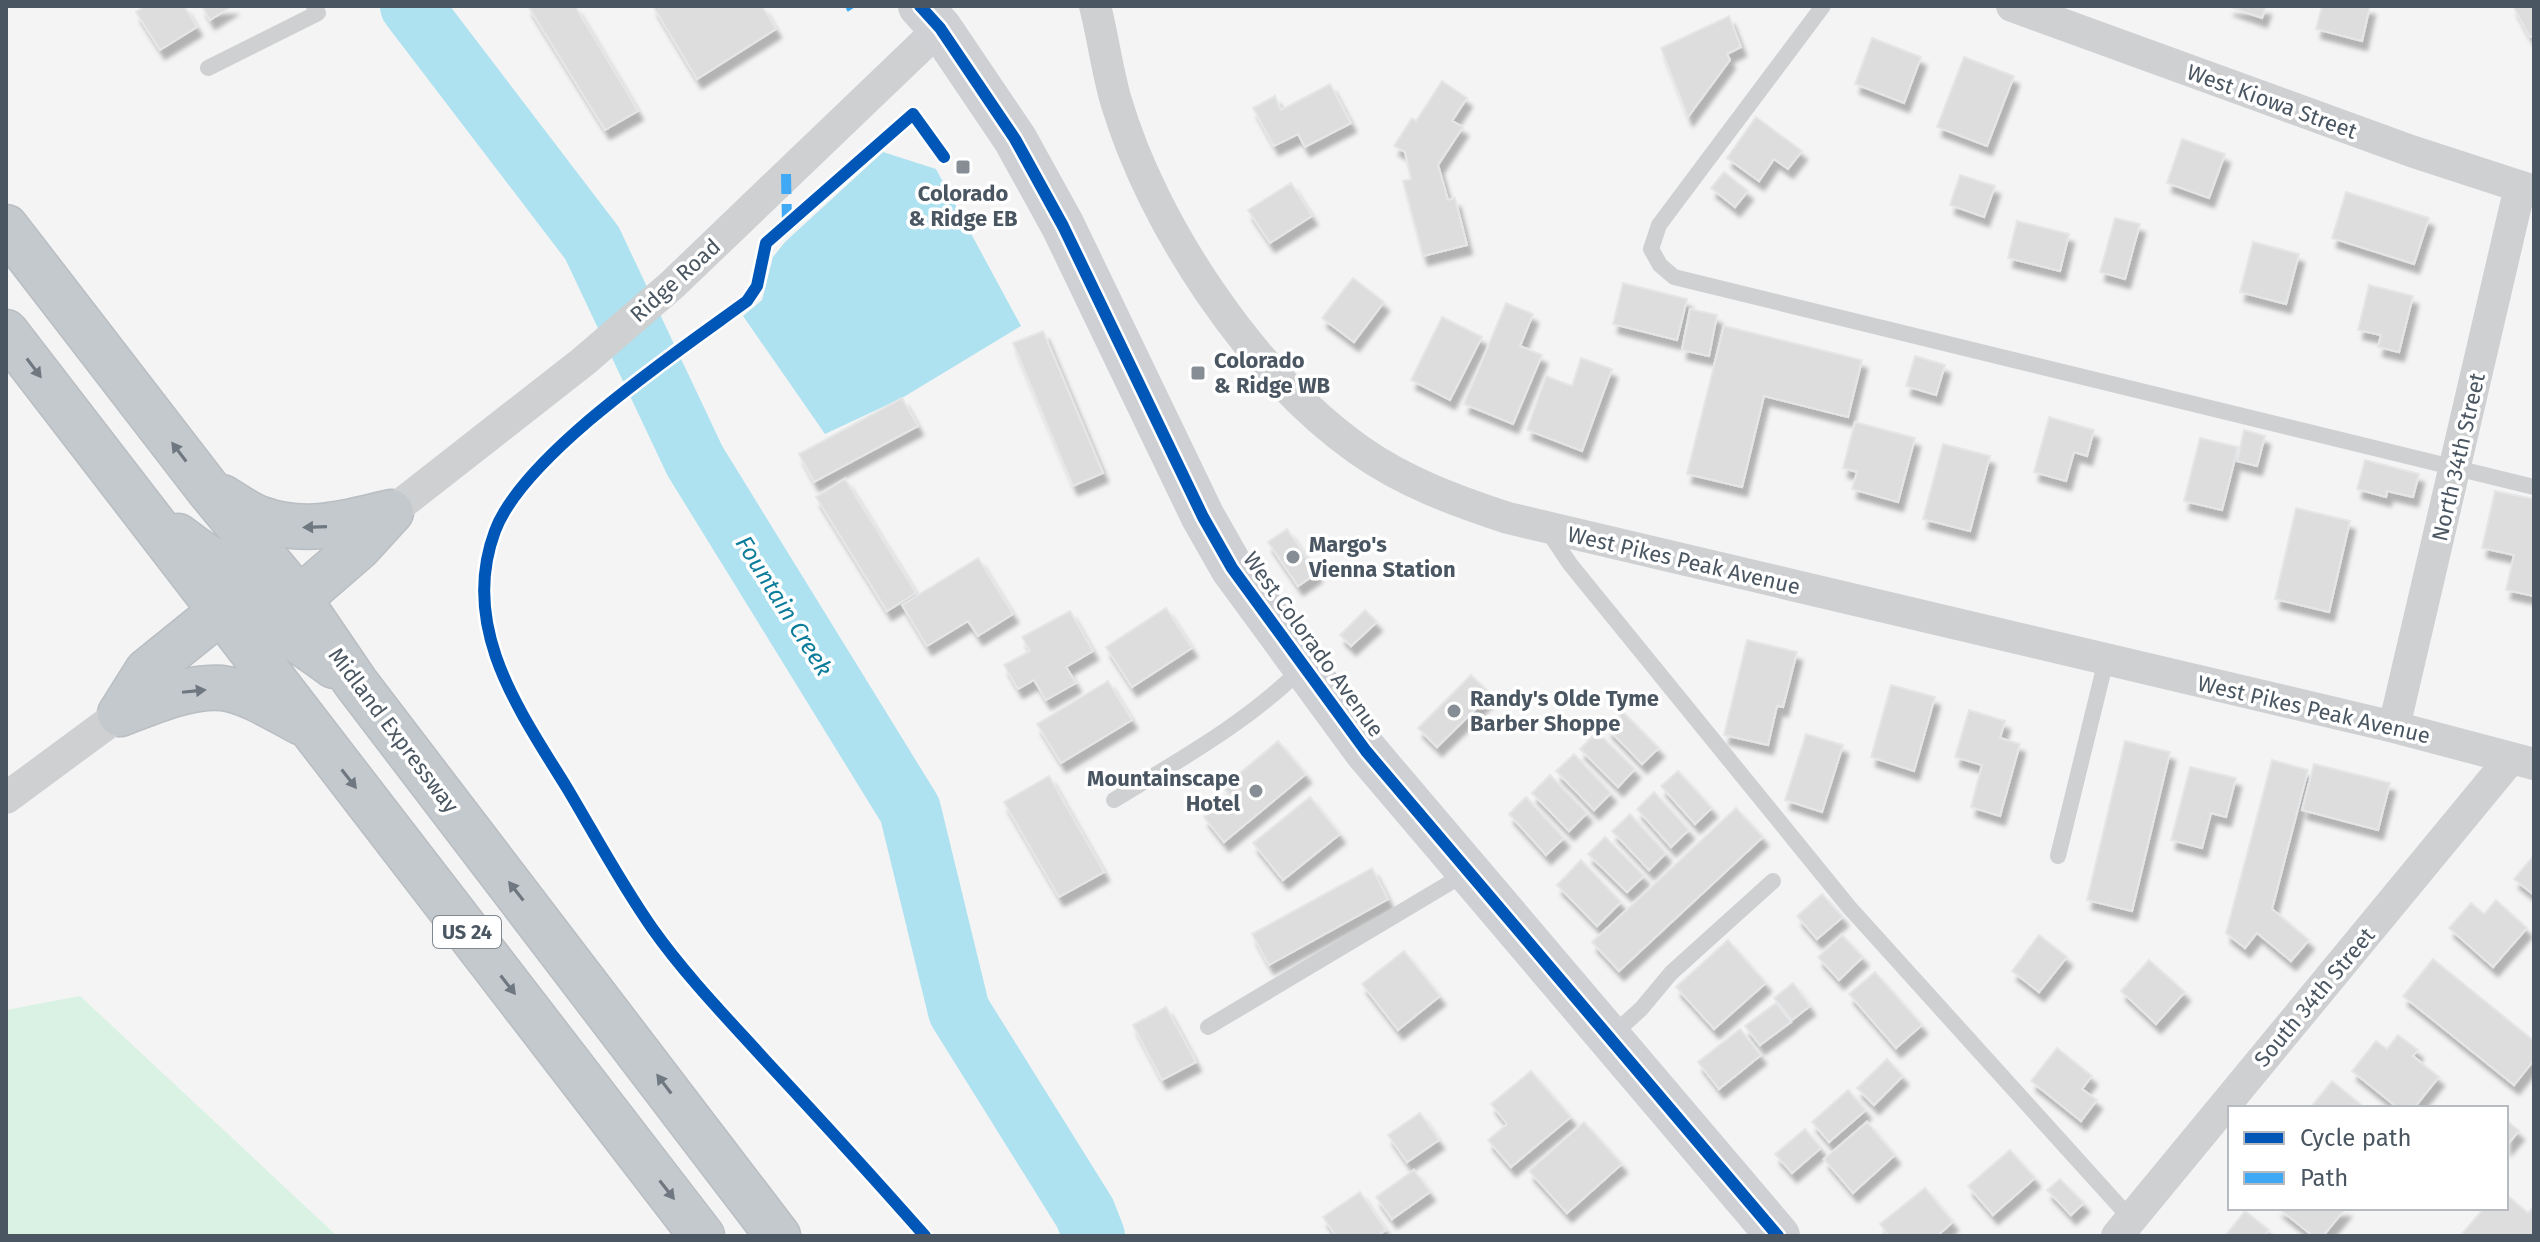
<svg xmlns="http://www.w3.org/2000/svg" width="2540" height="1242" font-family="'Fira Sans',sans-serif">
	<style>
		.green { fill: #d9f2e3 }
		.water { fill: #aee2f0 }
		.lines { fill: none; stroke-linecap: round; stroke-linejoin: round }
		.river { stroke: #aee2f0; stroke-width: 62 }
		.building { fill: #ddddde; stroke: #e5e6e7; stroke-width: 2; filter: url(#shadow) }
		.trunk-casing { stroke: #b9bec3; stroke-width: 47 }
		.service { stroke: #ced0d2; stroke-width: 16 }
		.minor { stroke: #ced0d2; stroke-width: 32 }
		.secondary { stroke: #ced0d4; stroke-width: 44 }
		.trunk { stroke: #c4c9cd; stroke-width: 44 }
		.quiet { stroke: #3fa9f5; stroke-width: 10; stroke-dasharray: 20 10; stroke-linecap: butt }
		.cycleway-casing { stroke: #fff; stroke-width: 17 }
		.cycleway { stroke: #0057b8; stroke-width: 12 }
		.oneway { fill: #6f7881 }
		.poi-dot { fill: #868d94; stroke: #fff; stroke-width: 3 }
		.labels { text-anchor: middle; stroke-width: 7; stroke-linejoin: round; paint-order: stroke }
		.shield { fill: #fff; stroke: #808990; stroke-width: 2 }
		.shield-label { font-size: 20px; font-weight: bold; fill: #4a5661 }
		.street-label { font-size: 22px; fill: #4a5661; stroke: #fff }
		.poi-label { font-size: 22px; font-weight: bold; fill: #4a5661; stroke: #fff; text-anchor: start }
		.water-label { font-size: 24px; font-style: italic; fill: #0c7c9b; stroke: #fff }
	</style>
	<defs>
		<filter id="shadow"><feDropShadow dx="5" dy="9" stdDeviation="2" flood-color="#0004"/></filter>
	</defs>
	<rect width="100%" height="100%" fill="#f4f4f4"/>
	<!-- green -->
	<path class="green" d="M80 996 337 1236H6V1010Z"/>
	<!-- water -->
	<path class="water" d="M883 152 936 169 1021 326 902 398 825 434 743 316 762 300 773 257 785 242Z"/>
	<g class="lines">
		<!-- river -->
		<path class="river" d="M411 6 592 243 695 461 910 810 959 1011 1085 1213 1094 1236"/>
	</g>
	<!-- building -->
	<path class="building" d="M145 6H184L197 27 160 50 136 12Z
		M202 6H232L210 20Z
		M528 6H575L638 111 605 130Z
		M653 6H762L776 29 697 79Z
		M2228 6H2266L2262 18Z
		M2322 6H2370L2362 41 2316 29Z
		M2513 6H2534V35L2530 37Z
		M1729 16 1741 47 1727 54 1730 60 1688 117 1661 48Z
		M1872 38 1921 57 1904 103 1855 84Z
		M1964 57 2014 76 1987 146 1937 127Z
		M1442 81 1467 98 1452 121 1463 127 1438 165 1448 200 1455 198 1467 245 1423 256 1403 181 1411 179 1405 152 1394 146 1412 118 1416 121Z
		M1330 84 1351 123 1305 147 1298 134 1274 146 1253 108 1275 96 1281 110Z
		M1756 117 1802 151 1788 169 1774 159 1759 181 1727 158Z
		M2182 139 2225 154 2209 198 2167 183Z
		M1724 172 1748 191 1735 207 1711 188Z
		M1960 175 1995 186 1984 217 1950 205Z
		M1291 183 1312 216 1270 243 1248 210Z
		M2346 192 2429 218 2414 264 2332 238Z
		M2115 218 2140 224 2125 279 2100 272Z
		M2017 221 2069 234 2060 271 2008 258Z
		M2253 242 2299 254 2286 304 2240 292Z
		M1353 278 1384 302 1354 342 1322 318Z
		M1623 283 1687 299 1677 340 1613 324Z
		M2369 285 2413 296 2399 352 2378 347 2381 335 2358 330Z
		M1506 303 1533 314 1520 346 1542 355 1513 424 1464 404Z
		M1690 309 1717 315 1709 356 1682 350Z
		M1442 317 1482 337 1450 400 1411 380Z
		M1724 326 1862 360 1848 417 1764 396 1742 487 1687 474Z
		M1043 331 1103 473 1073 486 1013 343Z
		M1915 356 1945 365 1936 395 1906 386Z
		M1581 358 1612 369 1582 451 1527 430 1546 376 1572 386Z
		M902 398 918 426 814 482 799 454Z
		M2049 417 2094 430 2087 456 2074 452 2066 481 2034 472Z
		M1855 422 1915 438 1898 502 1852 489 1857 472 1843 468Z
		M2244 430 2265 436 2257 466 2237 461Z
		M2200 438 2238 447 2222 510 2184 501Z
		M1943 444 1990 456 1970 531 1923 519Z
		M2365 460 2419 474 2413 497 2387 491 2386 497 2357 489Z
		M845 479 916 593 887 611 816 497Z
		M2495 491 2534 499V596L2506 590 2514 555 2482 548Z
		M2296 508 2350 521 2329 612 2275 599Z
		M1287 529 1317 573 1298 586 1268 542Z
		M978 558 1013 614 978 636 968 621 927 646 902 605Z
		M1166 608 1192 648 1132 687 1106 647Z
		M1365 610 1377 622 1351 646 1340 635Z
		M1070 611 1093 651 1066 667 1076 683 1046 700 1034 680 1018 689 1004 665 1030 651 1022 637Z
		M1747 640 1797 652 1783 707 1777 706 1768 745 1724 735Z
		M1471 675 1491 694 1437 747 1418 728Z
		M1108 681 1132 720 1061 763 1037 724Z
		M1891 685 1935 697 1914 771 1871 757Z
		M1969 710 2005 721 2000 738 2020 744 2000 816 1971 807 1982 765 1955 757Z
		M1623 712 1659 748 1642 764 1607 728Z
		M1597 732 1635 769 1618 787 1580 749Z
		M1806 734 1843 745 1822 812 1785 800Z
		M1278 741 1306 774 1224 842 1204 817 1230 795 1223 787Z
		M2125 741 2170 752 2132 911 2087 900Z
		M1574 754 1611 793 1594 810 1556 771Z
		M2272 760 2308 770 2272 909 2309 940 2291 961 2257 933 2245 948 2226 933Z
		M2314 764 2390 783 2378 830 2302 810Z
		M2190 767 2236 778 2226 817 2211 813 2202 848 2171 840Z
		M1678 771 1712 808 1695 824 1661 786Z
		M1550 775 1587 813 1569 831 1532 793Z
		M1049 776 1104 872 1059 897 1004 802Z
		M1654 792 1689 830 1671 847 1637 809Z
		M1310 797 1340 834 1283 880 1253 843Z
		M1526 797 1564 838 1546 855 1509 814Z
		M1736 808 1763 837 1619 971 1592 942Z
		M1630 814 1666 853 1649 870 1612 831Z
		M1605 837 1644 876 1627 892 1588 854Z
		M2534 855V895L2514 879Z
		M1581 860 1621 902 1597 926 1557 885Z
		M1372 868 1388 899 1269 965 1252 934Z
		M1822 894 1843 917 1817 939 1797 916Z
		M2496 900 2527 928 2493 967 2449 928 2471 903 2484 914Z
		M1842 935 1863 957 1839 980 1818 957Z
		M2039 935 2067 957 2039 992 2012 971Z
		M1728 940 1766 983 1714 1029 1676 987Z
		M1404 951 1440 996 1398 1030 1362 984Z
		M2433 959 2534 1041V1060L2514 1085 2403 996Z
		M2149 960 2185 992 2156 1024 2121 991Z
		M1875 972 1922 1025 1896 1048 1849 994Z
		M1793 983 1810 1006 1792 1020 1774 998Z
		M1776 1003 1791 1022 1760 1045 1745 1026Z
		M1166 1007 1196 1062 1162 1080 1133 1025Z
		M1740 1029 1761 1055 1719 1089 1698 1062Z
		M2398 1035 2418 1050 2413 1056 2439 1077 2414 1108H2398L2352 1071 2376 1041 2387 1049Z
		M2057 1048 2092 1076 2082 1089 2097 1100 2081 1121 2031 1081Z
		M1887 1059 1903 1076 1874 1105 1857 1088Z
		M1531 1071 1571 1117 1511 1167 1488 1140 1507 1124 1491 1104Z
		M2332 1081 2365 1108H2310Z
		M1848 1090 1866 1110 1829 1142 1812 1122Z
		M1420 1113 1439 1140 1407 1162 1388 1135Z
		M2506 1120 2519 1131 2506 1146Z
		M1584 1122 1622 1164 1567 1213 1529 1171Z
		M1867 1122 1895 1155 1853 1193 1824 1159Z
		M1805 1129 1821 1148 1792 1173 1775 1154Z
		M2010 1150 2035 1178 1993 1215 1968 1186Z
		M1414 1170 1430 1192 1392 1219 1376 1197Z
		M2060 1179 2084 1203 2071 1215 2047 1190Z
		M1925 1188 1953 1222 1937 1236H1889L1880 1224Z
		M1360 1192 1386 1230 1377 1236H1336L1323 1217Z
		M2506 1194 2528 1213 2534 1206V1236H2460L2484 1208H2506Z
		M2278 1208H2346L2323 1236H2313Z
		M2245 1211 2269 1230 2264 1236H2225Z"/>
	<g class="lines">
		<defs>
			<path id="trunk" d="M6 227 208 489 299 599 356 683 778 1236
				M6 332 702 1236
				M222 497C234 504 247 514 261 519 305 535 347 523 391 512
				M178 536C218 567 248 583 297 599
				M299 599 359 547 390 513
				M120 714 147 671 220 612C269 618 296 638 334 666
				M120 714C150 703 189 685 222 688 248 691 279 711 302 723"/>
		</defs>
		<!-- trunk casing -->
		<use href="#trunk" class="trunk-casing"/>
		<!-- service -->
		<path class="service" d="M1823 6 1659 225 1651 249 1660 265 1674 277 2534 487
			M208 68 318 13 314 6
			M1546 528 1570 564 1849 907 2131 1219
			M1114 800C1179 760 1247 723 1302 668
			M2058 856 2106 660
			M1208 1027 1468 872
			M1611 1036 1641 1009 1671 973 1773 881"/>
		<!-- minor -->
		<path class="minor" d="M1095 6C1103 37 1107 70 1116 101 1153 226 1252 374 1359 450 1404 482 1456 501 1508 518L2394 727 2534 764
			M2012 6 2411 151 2534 191
			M391 512 584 361 673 284 940 28
			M2394 727 2520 187
			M6 798 120 714
			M2117 1236 2511 758"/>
		<!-- secondary -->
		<path class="secondary" d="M920 6 940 28 1015 139 1063 226 1203 517 1232 568 1366 751 1778 1236"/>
		<!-- trunk -->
		<use href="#trunk" class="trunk"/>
		<!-- quiet -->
		<path class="quiet" d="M850 6 852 9
			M786 174 787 225"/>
		<defs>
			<path id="cycleway" d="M920 6 940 28 1015 139 1063 226 1203 517 1232 568 1366 751 1778 1236
				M925 1236C873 1177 820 1119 766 1061 727 1018 686 976 652 928 621 884 595 835 567 788 519 710 459 627 495 531 523 455 680 350 747 301L757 286 766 243 913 114 944 157"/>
		</defs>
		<!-- cycleway casing -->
		<use href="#cycleway" class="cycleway-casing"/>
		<!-- cycleway -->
		<use href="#cycleway" class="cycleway"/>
	</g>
	<!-- one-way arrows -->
	<defs><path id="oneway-solid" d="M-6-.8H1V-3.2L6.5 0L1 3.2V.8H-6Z" transform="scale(2)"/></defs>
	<g class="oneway">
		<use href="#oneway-solid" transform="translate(34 368) rotate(53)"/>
		<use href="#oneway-solid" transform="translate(179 452) rotate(-127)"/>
		<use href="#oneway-solid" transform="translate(315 527) rotate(178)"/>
		<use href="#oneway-solid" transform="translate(194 691) rotate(-6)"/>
		<use href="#oneway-solid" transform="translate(349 779) rotate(52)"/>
		<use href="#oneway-solid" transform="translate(516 891) rotate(-128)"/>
		<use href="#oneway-solid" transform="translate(508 985) rotate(52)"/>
		<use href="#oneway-solid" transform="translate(664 1084) rotate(-127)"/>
		<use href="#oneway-solid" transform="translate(667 1190) rotate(52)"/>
	</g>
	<!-- markers -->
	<g class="poi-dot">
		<rect x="955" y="159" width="16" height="16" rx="4"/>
		<rect x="1190" y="365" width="16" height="16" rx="4"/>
		<circle cx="1293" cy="557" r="8"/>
		<circle cx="1454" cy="711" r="8"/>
		<circle cx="1256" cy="791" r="8"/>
	</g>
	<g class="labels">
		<!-- shield labels -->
		<rect class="shield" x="433" y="916" width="68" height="32" rx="6"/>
		<g class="shield-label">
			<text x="467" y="939">US 24</text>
		</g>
		<!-- street labels -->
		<g class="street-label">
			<text transform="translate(2272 101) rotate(20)" y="8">West Kiowa Street</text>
			<text transform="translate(675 280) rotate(-42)" y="8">Ridge Road</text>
			<text transform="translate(2458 457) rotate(-77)" y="8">North 34th Street</text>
			<text transform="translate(1684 560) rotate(13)" y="8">West Pikes Peak Avenue</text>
			<text transform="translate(1314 644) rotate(54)" y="8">West Colorado Avenue</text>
			<text transform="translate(2314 709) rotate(13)" y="8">West Pikes Peak Avenue</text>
			<text transform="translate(394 730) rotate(53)" y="8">Midland Expressway</text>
			<text transform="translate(2314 997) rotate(-50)" y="8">South 34th Street</text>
		</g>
		<!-- poi labels -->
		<g class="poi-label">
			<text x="963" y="201" text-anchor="middle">Colorado<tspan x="963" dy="25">&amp; Ridge EB</tspan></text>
			<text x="1214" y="368">Colorado<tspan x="1214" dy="25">&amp; Ridge WB</tspan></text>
			<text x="1309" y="552">Margo's<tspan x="1309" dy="25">Vienna Station</tspan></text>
			<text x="1470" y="706">Randy's Olde Tyme<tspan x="1470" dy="25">Barber Shoppe</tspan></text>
			<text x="1240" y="786" text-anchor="end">Mountainscape<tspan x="1240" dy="25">Hotel</tspan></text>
		</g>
		<!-- water labels -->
		<g class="water-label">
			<text transform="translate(784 606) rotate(58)" y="8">Fountain Creek</text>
		</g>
	</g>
	<!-- border -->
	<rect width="2540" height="1242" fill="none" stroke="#4a5661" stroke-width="16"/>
	<!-- legend -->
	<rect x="2228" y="1106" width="280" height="104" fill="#ffffff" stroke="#b7bbc0" stroke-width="2"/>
	<rect x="2244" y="1132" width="40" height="12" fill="#0057b8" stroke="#b7bbc0" stroke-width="2"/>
	<text x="2300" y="1146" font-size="24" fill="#4a5661">Cycle path</text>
	<rect x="2244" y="1172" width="40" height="12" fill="#3fa9f5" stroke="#b7bbc0" stroke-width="2"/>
	<text x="2300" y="1186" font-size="24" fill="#4a5661">Path</text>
</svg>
